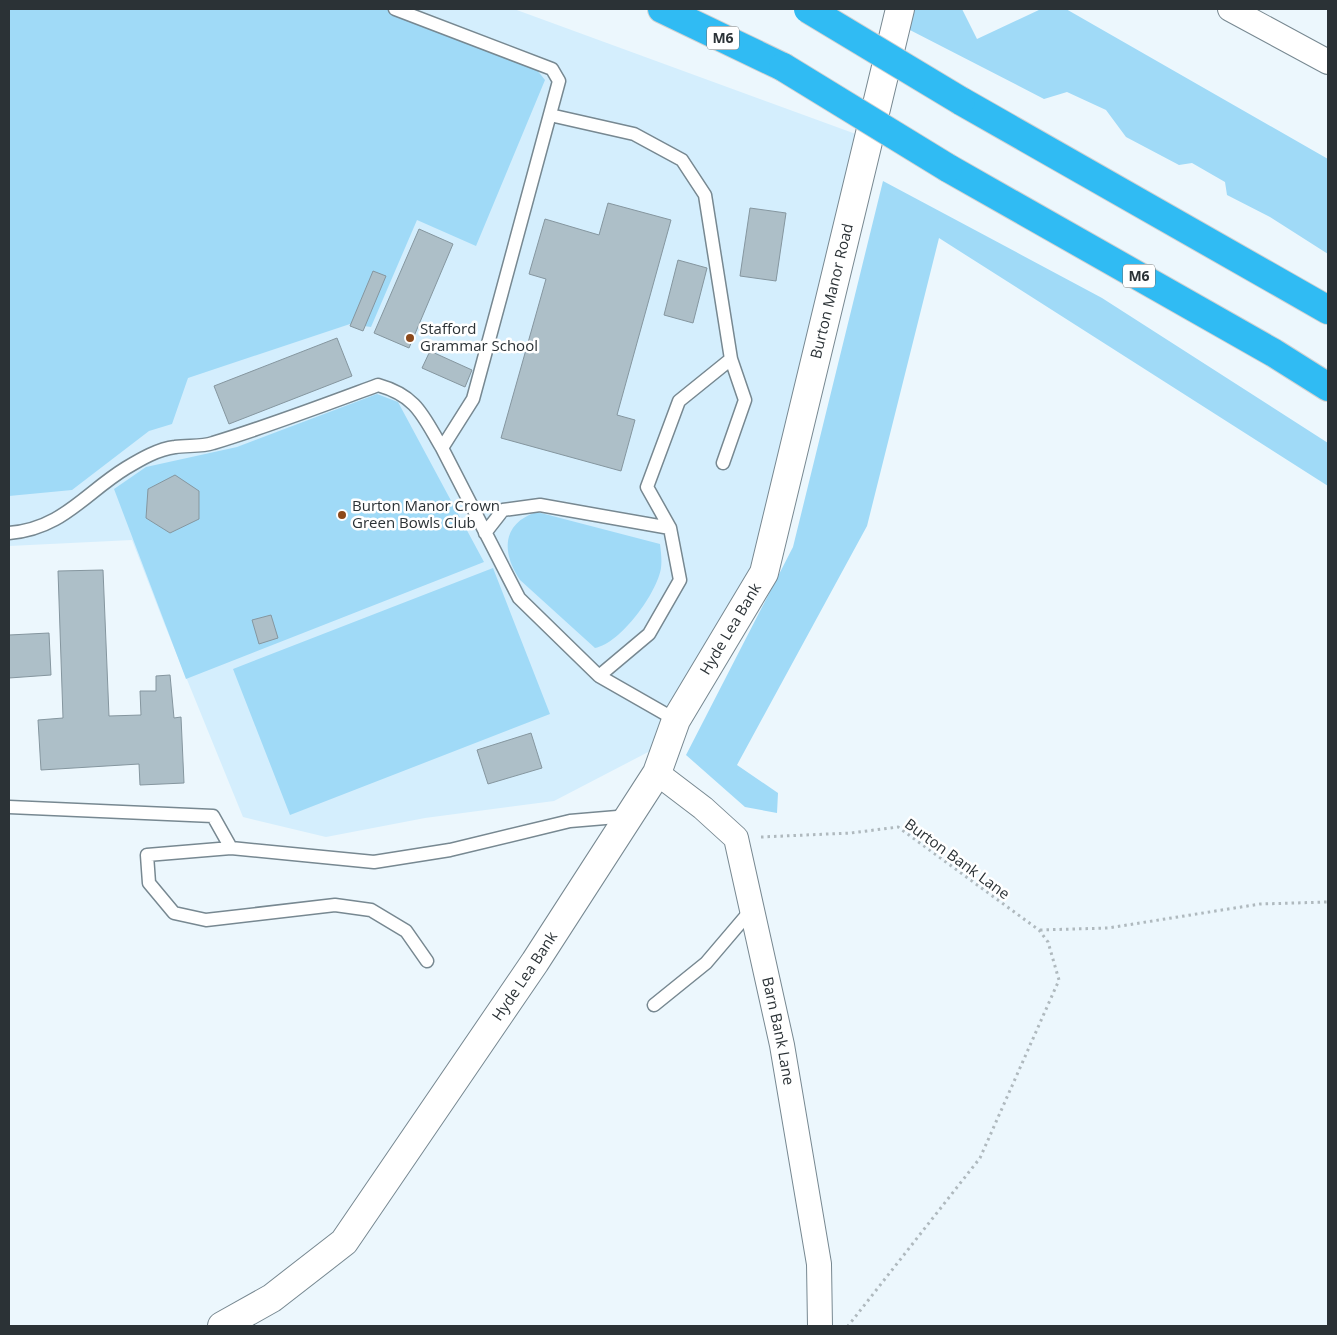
<svg xmlns="http://www.w3.org/2000/svg" width="1337" height="1335" font-family="'Open Sans',sans-serif">
	<style>
		.built { fill: #d4eefd }
		.green { fill: #a0daf7 }
		.building { fill: #adbfc8; stroke: #85969f }
		.lines { fill: none; stroke-linecap: round; stroke-linejoin: round }
		.service-casing { stroke: #778891; stroke-width: 15 }
		.minor-casing { stroke: #778891; stroke-width: 26 }
		.tertiary-casing { stroke: #778891; stroke-width: 30 }
		.motorway-casing { stroke: #d0d2d3; stroke-width: 30 }
		.path { stroke: #afb9be; stroke-width: 3; stroke-dasharray: 2.5 4; stroke-linecap: butt }
		.service { stroke: #fff; stroke-width: 12 }
		.minor { stroke: #fff; stroke-width: 24 }
		.tertiary { stroke: #fff; stroke-width: 28 }
		.motorway { stroke: #30bbf3; stroke-width: 28 }
		.motorway-bridge-casing { stroke: #d0d2d3; stroke-width: 30; stroke-linecap: butt }
		.motorway-bridge { stroke: #30bbf3; stroke-width: 28 }
		.poi-dot { fill: #8c491b; stroke: #fff; stroke-width: 2 }
		.labels { text-anchor: middle; stroke-width: 5; stroke-linejoin: round; paint-order: stroke }
		.shield { fill: #fff; stroke: #6b7072; stroke-width: 1 }
		.shield-label { font-size: 14px; font-weight: bold; fill: #2b3236 }
		.street-label { font-size: 15px; fill: #2b3236; stroke: #fff }
		.poi-label { font-size: 15px; fill: #2b3236; stroke: #fff; text-anchor: start }
	</style>
	<rect width="100%" height="100%" fill="#ecf7fd"/>
	<!-- built -->
	<path class="built" d="M9 9H514L864 137 750 568 654 749 554 801 425 818 326 837 243 817 164 623 132 540 9 546Z"/>
	<!-- green -->
	<path class="green" d="M9 9H404L529 60 545 80 476 246 417 220 371 327 350 324 188 378 172 424 149 431 72 490 9 496Z
		M909 9H962L977 39 1041 9H1066L1328 159V254L1270 217 1227 195 1225 182 1192 163 1179 165 1126 137 1106 110 1067 92 1044 99 906 28Z
		M883 181 1102 298 1328 443V486L939 238 867 526 737 765 778 793 777 813 745 807 686 755 793 547Z
		M377 394 398 402 484 562 186 679 114 489 146 467 237 447Z
		M537 512 660 544C661 552 662 560 661 568 657 593 621 643 595 648L520 580C501 552 502 523 537 512Z
		M493 568 550 714 290 815 233 669Z"/>
	<!-- building -->
	<path class="building" d="M608 203 671 220 617 415 635 420 621 471 501 438 546 279 529 274 545 219 599 235Z
		M750 208 786 213 776 281 740 276Z
		M419 229 453 244 409 348 374 333Z
		M678 260 707 268 693 323 664 315Z
		M373 271 386 276 363 331 350 326Z
		M337 338 352 376 229 424 214 386Z
		M430 351 472 370 465 387 422 368Z
		M175 475 199 491V519L170 533 146 518 148 489Z
		M103 570 109 716 141 715 140 691H156V676L170 675 174 718 181 717 184 783 140 785 139 764 41 770 38 720 63 718 58 571Z
		M271 615 278 638 259 644 252 620Z
		M49 633 51 675 9 678V635Z
		M531 733 542 768 488 784 477 750Z"/>
	<g class="lines">
		<defs>
			<path id="service" d="M395 9 552 69 559 81 473 399 442 448 519 598 599 676 676 720
				M550 115 634 134 682 160 705 195 731 359 679 401 647 487 670 528
				M723 463 745 400 731 359
				M9 533C62 529 85 493 126 468 141 459 158 449 175 447 187 445 201 447 213 443 269 426 324 405 378 385 417 396 423 416 442 448
				M485 533 503 510 540 505 670 528 680 580 649 634 599 676
				M9 807 213 816 231 848
				M427 961 406 931 371 910 335 905 206 920 174 913 149 883 147 855 231 848 374 862 450 850 570 821 629 816
				M654 1005 706 963 752 909"/>
			<g id="minor">
				<path d="M1230 9 1328 62"/>
				<path id="s1" d="M657 773 703 808 736 838 782 1045 819 1264 820 1326"/>
			</g>
			<g id="tertiary">
				<path id="s2" d="M222 1326 272 1298 344 1242 535 962 657 773 676 720 764 573 900 9"/>
			</g>
			<path id="motorway" d="M662 9 783 67
				M961 101 1328 310
				M948 168 1274 353 1328 387"/>
		</defs>
		<!-- service casing -->
		<use href="#service" class="service-casing"/>
		<!-- minor casing -->
		<use href="#minor" class="minor-casing"/>
		<!-- tertiary casing -->
		<use href="#tertiary" class="tertiary-casing"/>
		<!-- motorway casing -->
		<use href="#motorway" class="motorway-casing"/>
		<!-- path -->
		<path class="path" d="M761 837 851 833 898 827 1039 930 1048 942 1059 980 980 1158 848 1326
			M1040 930 1108 928 1260 904 1328 902"/>
		<!-- service -->
		<use href="#service" class="service"/>
		<!-- minor -->
		<use href="#minor" class="minor"/>
		<!-- tertiary -->
		<use href="#tertiary" class="tertiary"/>
		<!-- motorway -->
		<use href="#motorway" class="motorway"/>
		<defs>
			<path id="motorway-bridge" d="M808 9 961 101
				M783 67 948 168"/>
		</defs>
		<!-- motorway-bridge casing -->
		<use href="#motorway-bridge" class="motorway-bridge-casing"/>
		<!-- motorway-bridge -->
		<use href="#motorway-bridge" class="motorway-bridge"/>
	</g>
	<!-- markers -->
	<g class="poi-dot">
		<circle cx="410" cy="338" r="5"/>
		<circle cx="342" cy="515" r="5"/>
	</g>
	<g class="labels">
		<!-- shield labels -->
		<g class="shield">
			<rect x="707" y="26.5" width="32" height="23" rx="4"/>
			<rect x="1123" y="264.5" width="32" height="23" rx="4"/>
		</g>
		<g class="shield-label">
			<text x="723" y="43">M6</text>
			<text x="1139" y="281">M6</text>
		</g>
		<!-- street labels -->
		<g class="street-label">
			<text dy="5" stroke="none"><textPath href="#s2" startOffset="1230">Burton Manor Road</textPath></text>
			<text dy="5" stroke="none"><textPath href="#s2" startOffset="875">Hyde Lea Bank</textPath></text>
			<text transform="translate(957 859) rotate(36)" y="5">Burton Bank Lane</text>
			<text dy="5" stroke="none"><textPath href="#s2" startOffset="470">Hyde Lea Bank</textPath></text>
			<text dy="5" stroke="none"><textPath href="#s1" startOffset="300">Barn Bank Lane</textPath></text>
		</g>
		<!-- poi labels -->
		<g class="poi-label">
			<text x="420" y="334">Stafford<tspan x="420" dy="17">Grammar School</tspan></text>
			<text x="352" y="511">Burton Manor Crown<tspan x="352" dy="17">Green Bowls Club</tspan></text>
		</g>
	</g>
	<!-- border -->
	<rect width="1337" height="1335" fill="none" stroke="#2b3236" stroke-width="20"/>
</svg>
